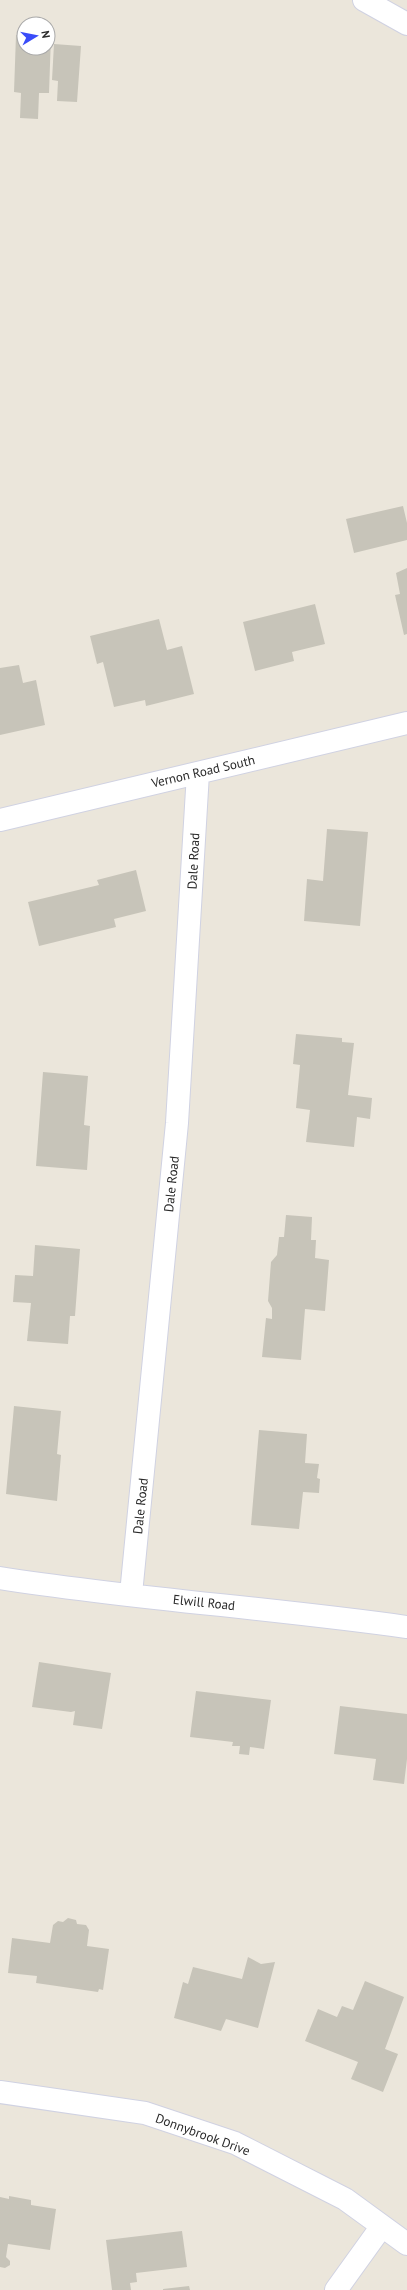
<svg xmlns="http://www.w3.org/2000/svg" width="407" height="2290" font-family="'PT Sans',sans-serif">
	<style>
		.building { fill: #c7c4b9 }
		.lines { fill: none; stroke-linecap: round; stroke-linejoin: round }
		.street-casing { stroke: #d0d2e2; stroke-width: 24 }
		.secondary-casing { stroke: #d0d2e2; stroke-width: 24 }
		.street { stroke: #fff; stroke-width: 22 }
		.secondary { stroke: #fff; stroke-width: 22 }
		.labels { text-anchor: middle; stroke-width: 3; stroke-linejoin: round; paint-order: stroke }
		.street-label { font-size: 13px; fill: #292929; stroke: #fff }
	</style>
	<rect width="100%" height="100%" fill="#ebe6db"/>
	<!-- building -->
	<path class="building" d="M16 35 24 36V48H48V35L51 36 49 93H39L38 119 20 118 21 93 14 92Z
		M54 44 81 46 77 102 57 101 58 81 52 80Z
		M403 506 407 523V540L354 553 346 519Z
		M407 568V634L404 635 395 595 400 594 396 573Z
		M315 604 325 644 292 652 294 661 255 671 243 622Z
		M159 619 167 650 182 646 194 694 146 706 145 700 114 707 103 662 97 664 90 636Z
		M19 665 23 683 36 680 45 725 0 735V668Z
		M327 829 368 832 360 926 304 921 307 879 323 881Z
		M136 870 146 911 114 919 116 927 39 946 28 902 99 885 97 880Z
		M296 1034 342 1038V1042L354 1043 348 1095 372 1098 370 1119 357 1117 354 1147 306 1142 310 1110 296 1108 300 1065 293 1064Z
		M43 1072 88 1076 84 1125 90 1126 87 1170 36 1166Z
		M286 1215 312 1217 311 1240H316L315 1258 329 1260 325 1311 305 1309 301 1360 262 1357 266 1318 272 1319V1308L268 1301 271 1262 277 1255 279 1237H284Z
		M35 1245 80 1249 75 1316H70L68 1344 27 1341 31 1303 13 1302 15 1275 33 1276Z
		M14 1406 61 1411 57 1454 61 1455 57 1501 6 1494Z
		M259 1430 307 1434 305 1463 319 1464 317 1478 320 1479 319 1493 303 1492 299 1529 251 1525Z
		M39 1662 111 1673 102 1729 73 1725 75 1711 71 1712 32 1707Z
		M196 1691 271 1700 264 1749 250 1747 249 1755 239 1754 240 1746H232L233 1742 190 1737Z
		M340 1706 407 1714V1759L404 1784 373 1780 376 1759 334 1754Z
		M68 1918 76 1920 77 1924 86 1925 89 1930 87 1946 109 1949 103 1990 99 1989 98 1992 36 1983 37 1976 8 1973 12 1938 50 1943 53 1925 58 1921 63 1922Z
		M248 1957 261 1964 275 1962 258 2028 226 2019 221 2031 174 2018 183 1982 188 1984 193 1967 242 1979Z
		M365 1981 404 1997 385 2049 398 2054 383 2092 351 2079 358 2062 305 2041 318 2009 337 2017 342 2006 353 2010Z
		M9 2196 31 2200V2205L56 2209 50 2250 8 2244 6 2257 10 2261V2265L5 2268 0 2267V2197L9 2199Z
		M182 2231 187 2267 136 2273 137 2282 130 2283 131 2290H112L106 2240Z
		M189 2286 190 2290H163V2289Z"/>
	<g class="lines">
		<defs>
			<path id="street" d="M0 820 407 723
				M0 1578C135 1599 272 1608 407 1627
				M131 1594 177 1123 198 773
				M0 2092 145 2113 235 2143 345 2199 407 2244
				M336 2290 382 2226"/>
			<path id="secondary" d="M364 0 407 24"/>
		</defs>
		<!-- street casing -->
		<use href="#street" class="street-casing"/>
		<!-- secondary casing -->
		<use href="#secondary" class="secondary-casing"/>
		<!-- street -->
		<use href="#street" class="street"/>
		<!-- secondary -->
		<use href="#secondary" class="secondary"/>
	</g>
	<g class="labels">
		<!-- street labels -->
		<g class="street-label">
			<text transform="translate(203 771) rotate(-13)" y="5">Vernon Road South</text>
			<text transform="translate(193 861) rotate(-87)" y="5">Dale Road</text>
			<text transform="translate(171 1184) rotate(-84)" y="5">Dale Road</text>
			<text transform="translate(140 1506) rotate(-84)" y="5">Dale Road</text>
			<text transform="translate(204 1602) rotate(6)" y="5">Elwill Road</text>
			<text transform="translate(203 2134) rotate(20)" y="5">Donnybrook Drive</text>
		</g>
	</g>
	<!-- north arrow -->
	<g transform="translate(36 36) rotate(80)"><circle r="19" fill="#ffffff" stroke="#a9a9a9"/>
	<path d="M0-3L7 15L0 10L-7 15Z" fill="#3a4cf9"/>
	<text y="-6" font-size="11" font-weight="bold" text-anchor="middle" fill="#292929">N</text>
	</g>
</svg>
